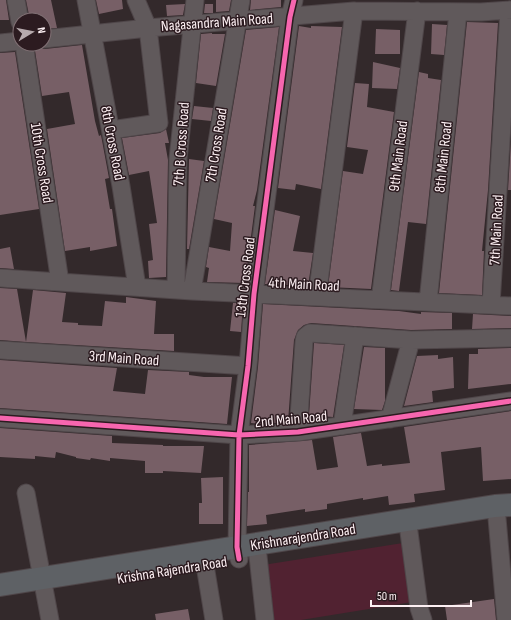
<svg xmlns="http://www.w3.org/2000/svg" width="511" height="620" font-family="'Sofia Sans Condensed',sans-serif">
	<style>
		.green { fill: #512231 }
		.building { fill: #775f66 }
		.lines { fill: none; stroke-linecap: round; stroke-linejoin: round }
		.minor-casing { stroke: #4f4649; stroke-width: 19 }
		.major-casing { stroke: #4f4649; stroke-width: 24 }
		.minor { stroke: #60595b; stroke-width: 17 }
		.major { stroke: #5e6165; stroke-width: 22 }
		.cycleway-casing { stroke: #2c1b20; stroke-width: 8 }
		.cycleway { stroke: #f766af; stroke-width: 5 }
		.labels { text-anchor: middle; stroke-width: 3; stroke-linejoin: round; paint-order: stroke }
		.street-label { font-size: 15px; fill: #fdf0f3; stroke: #2c1b20 }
	</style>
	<rect width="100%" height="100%" fill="#33292b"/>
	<!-- green -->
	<path class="green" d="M403 543 412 602 301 620H272L263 565Z"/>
	<!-- building -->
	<path class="building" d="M0 0H6L9 20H0Z
		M26 0H51L57 28 44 29V20H30Z
		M96 0H122L123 9 99 14Z
		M216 0H231L229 11 216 12Z
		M251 0H281V7L250 10Z
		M185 4 183 15 167 16 166 5Z
		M205 4H213V13H204Z
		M467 22 498 23 488 190 482 251H484L482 295 439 293Z
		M432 24 447 25 444 55 431 54Z
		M299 26 311 28V26L342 27 321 189 296 184 295 190 278 188Z
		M279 27 257 190 253 206H255L245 283 207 282 209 268 206 267 209 247 230 251 232 223 214 219 246 30Z
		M376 29 400 30V54H375Z
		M212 33V34H225L216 86 196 83 201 34Z
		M34 44 40 48 45 49 82 45 95 121 99 136 101 135 109 178 105 179 110 209H112L117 246 90 251V247L65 251 47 129 75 124 69 92 42 96Z
		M15 52 39 209 0 215V53Z
		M373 62 400 68 397 89 372 88Z
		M419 72 428 74V78L441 80 426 224 408 222 399 291 391 290Z
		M355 83 369 84 367 107 394 112 371 289 328 287 343 171 363 174 368 150 347 147Z
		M194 106 213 108 211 121 192 119Z
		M166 129 169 143H165L168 160 166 277 149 278 148 261 153 260 149 224 157 223 149 171 129 175 122 138 160 133Z
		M511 141V190H508Z
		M189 159 204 161 189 249H187Z
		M275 210 300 216 293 251 313 253 308 286 265 284Z
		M10 247 14 269 0 268V249Z
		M0 288 17 289 26 342 0 340Z
		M33 290 66 293 62 322 78 323V325L102 326 105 301 126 303V297L156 301 154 334H174V351L26 342Z
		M233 303H243L241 332 230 331Z
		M263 304 399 311 421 314V312L452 313V329L411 330 311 323 304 325 298 330 294 340 288 422 264 424 251 423 258 367Z
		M473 314 511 316V328L472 329Z
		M314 343 344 345 333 417 309 415Z
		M364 347 385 348V401L382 410 354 409Z
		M511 348V384L468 389 469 354H478V349Z
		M438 355V359L453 357 454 388 432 391 433 402 404 406 417 356Z
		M0 360 117 368 113 391 145 394 148 370 189 372V375L204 377H232L227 424 0 408Z
		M511 411V479L483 481 481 447 441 452 445 490 414 494 415 502 389 505 388 496 363 500V498L327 504V509L305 512V509L266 515 267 524 247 526 248 492H249V445L312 440 317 470 338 467 333 437 361 433 367 466 382 464V466L410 463 404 427Z
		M0 428 112 436V443L163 445V446H204L201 473 163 471V473H145V461L110 458V461L91 458 90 460 76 458V457L56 452 55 458 35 456V459L0 457Z
		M223 477V524H199V503H202L201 478Z
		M494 599 496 620H447L445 606Z
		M188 609 190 620H156L155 614Z"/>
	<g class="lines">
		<defs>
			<path id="minor" d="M16 0 20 22
				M86 0 121 186 137 287
				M44 39 148 28 354 11 481 12 511 10
				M0 43 20 41
				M24 44 60 282
				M111 130 159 123 148 28 136 0
				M0 278 192 291 511 306
				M176 289 178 159 195 0
				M192 291 241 0
				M317 297 354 11
				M380 300 417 11
				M428 302 458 12
				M491 305 509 10
				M0 350 248 366
				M0 418 239 435 298 432 511 401
				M390 419 411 340 511 338
				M342 426 355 336
				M298 432 304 342 305 337 310 333 411 340
				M26 493 50 620
				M497 518 506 620
				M409 532 419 608 423 620
				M203 553 214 620
				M258 556 265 620
				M239 559 237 547 239 435 248 366 254 294 290 17 294 0"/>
			<path id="major" d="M0 585 495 506 511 505"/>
		</defs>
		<!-- minor casing -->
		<use href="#minor" class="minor-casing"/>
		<!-- major casing -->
		<use href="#major" class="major-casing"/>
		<!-- minor -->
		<use href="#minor" class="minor"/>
		<!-- major -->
		<use href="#major" class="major"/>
		<defs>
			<path id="cycleway" d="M0 418 239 435 298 432 511 401
				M239 559 237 547 239 435 248 366 254 294 290 17 294 0"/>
		</defs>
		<!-- cycleway casing -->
		<use href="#cycleway" class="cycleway-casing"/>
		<!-- cycleway -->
		<use href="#cycleway" class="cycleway"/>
	</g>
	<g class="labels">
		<!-- street labels -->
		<g class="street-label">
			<text transform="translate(217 22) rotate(-4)" y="5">Nagasandra Main Road</text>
			<text transform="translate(113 143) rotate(79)" y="5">8th Cross Road</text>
			<text transform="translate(181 144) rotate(-86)" y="5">7th B Cross Road</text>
			<text transform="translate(216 145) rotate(-81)" y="5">7th Cross Road</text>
			<text transform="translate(398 156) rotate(-83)" y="5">9th Main Road</text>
			<text transform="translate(443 157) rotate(-84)" y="5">8th Main Road</text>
			<text transform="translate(42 163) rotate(81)" y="5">10th Cross Road</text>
			<text transform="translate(496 230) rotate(-87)" y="5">7th Main Road</text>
			<text transform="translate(245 277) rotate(-83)" y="5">13th Cross Road</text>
			<text transform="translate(304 284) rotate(3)" y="5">4th Main Road</text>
			<text transform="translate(124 358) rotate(4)" y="5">3rd Main Road</text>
			<text transform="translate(291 419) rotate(-5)" y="5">2nd Main Road</text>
			<text transform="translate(303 537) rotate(-9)" y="5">Krishnarajendra Road</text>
			<text transform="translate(172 570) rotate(-9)" y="5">Krishna Rajendra Road</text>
		</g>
	</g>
	<!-- north arrow -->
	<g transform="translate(32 32) rotate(80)"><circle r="19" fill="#2c1b20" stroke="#807074"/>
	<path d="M0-3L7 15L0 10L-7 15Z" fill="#b6aaad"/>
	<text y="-6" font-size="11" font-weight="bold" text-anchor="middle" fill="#fdf0f3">N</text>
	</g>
	<!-- scale -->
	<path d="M371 600v6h100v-6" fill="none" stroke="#fdf0f3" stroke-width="2"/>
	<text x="377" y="600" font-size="12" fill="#fdf0f3" stroke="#2c1b20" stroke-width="3" paint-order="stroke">50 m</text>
</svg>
